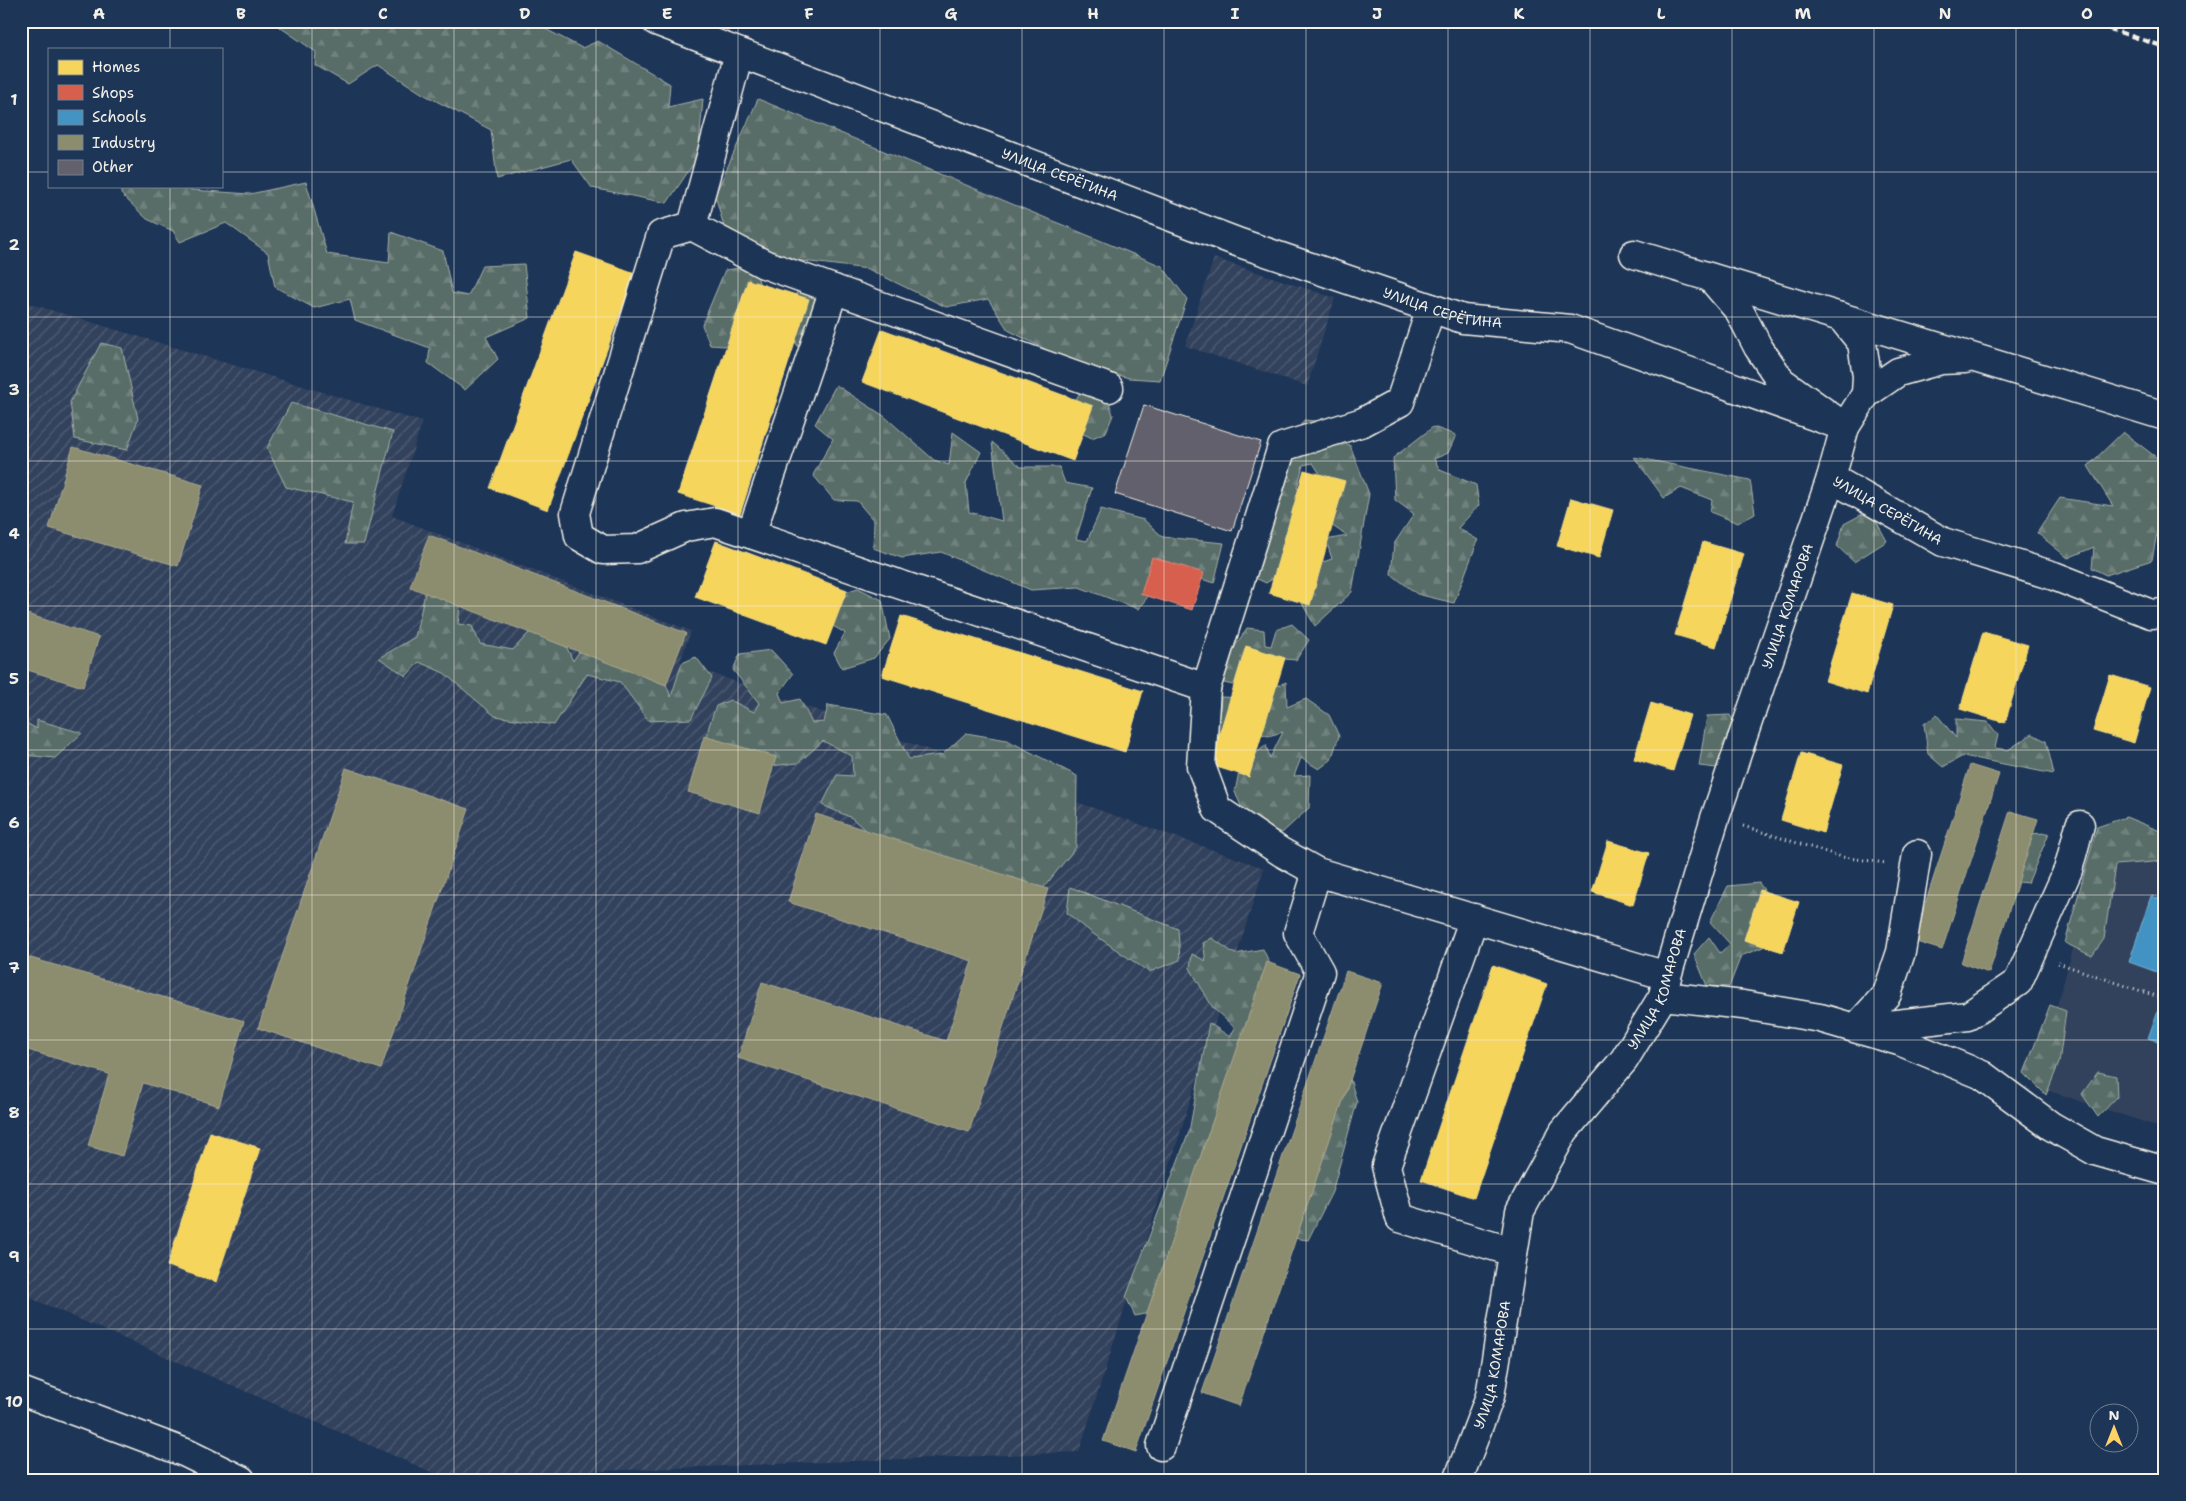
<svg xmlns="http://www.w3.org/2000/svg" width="2186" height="1501" font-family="'Shantell Sans',sans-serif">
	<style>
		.built { fill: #32425d }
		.industrial { fill: url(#industrial-furrows) }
		.forest { fill: url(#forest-firs); stroke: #a6afa8 }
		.homes { fill: #f6d55c; stroke: #f5dd86 }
		.shops { fill: #d6604d; stroke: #df8c7c }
		.schools { fill: #4393c3; stroke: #78afce }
		.industry { fill: #8c8c6e; stroke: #abaa93 }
		.building { fill: #62616c; stroke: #f4f1e8 }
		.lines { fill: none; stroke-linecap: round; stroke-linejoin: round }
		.minor-casing { stroke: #f4f1e8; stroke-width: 31 }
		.path { stroke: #f4f1e8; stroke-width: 3; stroke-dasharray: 1 4; stroke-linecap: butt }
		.minor { stroke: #1d3557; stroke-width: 28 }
		.rail { stroke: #f4f1e8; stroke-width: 4; stroke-dasharray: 8 4; stroke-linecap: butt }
		.grid { fill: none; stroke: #f4f1e8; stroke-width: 1; stroke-opacity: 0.55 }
		.labels { text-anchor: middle; stroke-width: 5; stroke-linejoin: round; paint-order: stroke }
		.street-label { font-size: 14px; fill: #f4f1e8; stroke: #1d3557 }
		.neatline { fill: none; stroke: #f4f1e8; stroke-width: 2 }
		.grid-label { font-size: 16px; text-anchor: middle; font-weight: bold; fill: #f4f1e8 }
	</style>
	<defs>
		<pattern id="industrial-furrows" width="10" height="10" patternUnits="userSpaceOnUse" patternTransform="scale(1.25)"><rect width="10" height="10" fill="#32425d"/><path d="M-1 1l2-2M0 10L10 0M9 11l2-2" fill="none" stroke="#505e74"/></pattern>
		<pattern id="forest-firs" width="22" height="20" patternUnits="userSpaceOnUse" patternTransform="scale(1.25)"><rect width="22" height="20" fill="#596d68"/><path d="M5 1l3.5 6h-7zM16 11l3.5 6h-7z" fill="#71827e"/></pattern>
	</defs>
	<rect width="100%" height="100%" fill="#1d3557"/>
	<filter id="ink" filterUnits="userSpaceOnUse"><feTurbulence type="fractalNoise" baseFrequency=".02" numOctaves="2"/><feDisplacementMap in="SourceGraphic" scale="10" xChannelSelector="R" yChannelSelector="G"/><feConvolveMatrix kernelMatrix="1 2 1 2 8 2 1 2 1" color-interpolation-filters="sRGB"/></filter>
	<g filter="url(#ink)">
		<!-- built -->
		<path class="built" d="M2108 826 2165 846V1129L2034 1086Z"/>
		<!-- industrial -->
		<path class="industrial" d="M1214 258 1335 298 1307 386 1185 346Z
			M21 301 422 422 392 516 691 631 680 662 1264 868 1079 1452 443 1477 21 1294Z"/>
		<!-- forest -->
		<path class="forest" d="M271 21H530L582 48 598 41 670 84 668 107 703 99 698 157 667 203 592 188 571 159 497 179 491 130 423 94 378 65 348 84 315 65 316 52Z
			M758 99 1162 266 1187 299 1160 380 1129 378 1068 361 1008 330 988 299 946 307 868 269 778 258 725 230 715 195Z
			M306 182 327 254 389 263 391 232 443 251 452 293 468 296 482 266 524 264 530 318 486 337 498 359 465 390 428 363 430 348 355 320 350 299 314 308 275 287 268 253 226 223 180 242 173 231 147 219 121 194V186H191V190L250 194Z
			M755 266 762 295 740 347 710 345 702 325 725 270Z
			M799 287 819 288 816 338 799 349 786 320Z
			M101 343 122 348 138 419 127 450 75 439 70 402Z
			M836 385 884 416 934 460 949 465 953 432 981 452 966 483 969 512 1002 521 992 442 1021 467H1059L1065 483 1092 488 1076 539 1087 541 1101 509 1144 520 1163 537 1224 543 1214 583 1186 574 1159 583 1138 609 1079 587 1031 590 941 552 902 558 873 548 874 521 857 501 834 500 813 475 833 439 815 424Z
			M1082 389 1107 395 1113 415 1106 432 1092 438 1075 430 1068 413Z
			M291 403 393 432 364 544H345L353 502 286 487 267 448Z
			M1304 420 1337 423 1324 440 1350 445 1369 494 1352 592 1315 626 1292 586 1311 566 1332 559 1326 540 1347 536 1324 520 1334 496 1313 463 1303 465 1297 488 1314 506 1290 568 1266 583 1249 575 1269 481 1291 480 1278 461Z
			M1433 427 1456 435 1448 453 1434 459 1440 470 1476 485 1479 505 1458 528 1478 540 1454 603 1417 594 1391 574 1394 544 1414 514 1395 500 1393 458Z
			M2123 432 2165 464V518L2159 522 2152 560 2106 575 2092 568 2094 547 2068 558 2037 533 2060 498 2113 506 2088 466Z
			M1634 457 1750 480 1755 513 1738 523 1710 512 1712 500 1681 488 1664 498Z
			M1870 510 1887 541 1854 562 1837 546 1844 524Z
			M428 580 461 597 458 624 472 626 480 644 513 650 538 623 558 629 573 661 590 635 650 645 671 697 682 663 696 657 712 678 691 719 649 721 620 682 587 674 554 725 495 716 444 673 419 662 406 676 379 658 415 637Z
			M858 588 882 600 890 639 874 658 842 668 834 653 845 633 826 622 839 594Z
			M1292 624 1309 640 1296 660 1263 657 1266 691 1286 682 1287 707 1306 699 1329 715 1339 736 1331 760 1319 769 1301 758 1294 776 1310 775 1309 808 1282 833 1248 822 1235 792 1240 767 1266 745 1270 758 1283 732 1268 736 1253 731 1203 752 1206 711 1220 710 1221 697 1241 698 1242 687 1224 683 1222 666 1247 628 1264 630 1265 645 1271 646 1276 630Z
			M771 650 793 674 779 693 783 703 800 699 812 723 824 722 828 705 887 715 909 759 942 755 966 733 1007 740 1077 776 1076 847 1033 901 880 844 852 818 822 805 837 775 853 776 852 756 823 741 798 763 761 767 704 756 709 726 716 706 730 700 754 712 759 703 733 670 740 654Z
			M1730 715 1748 749 1735 770 1699 766 1707 716Z
			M1937 715 1956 738V719L1988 722 1998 735 1995 748 2008 750 2032 734 2046 741 2054 774 1963 756 1943 767 1928 754 1924 724Z
			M21 720 37 729V720L82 733 55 758 24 755 21 771Z
			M2126 817 2165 833V861L2115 865 2104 939 2092 956 2065 943 2097 827Z
			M2049 833 2028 883 2008 881 2025 834Z
			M1759 883 1775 906 1763 947 1741 956 1729 987 1707 986 1694 954 1709 937 1720 953 1730 944 1710 922 1728 886Z
			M1070 887 1178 929 1180 960 1149 972 1092 933 1067 913Z
			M1212 938 1235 954 1263 949 1273 971 1162 1310 1135 1316 1126 1297 1189 1132 1209 1023 1230 1037 1235 1028 1213 1008 1190 968 1192 954 1206 961 1203 943Z
			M2050 1005 2066 1011 2059 1063 2046 1095 2024 1073Z
			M1347 1069 1357 1102 1332 1192 1308 1240 1286 1237Z
			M2098 1072 2116 1076 2117 1097 2098 1117 2082 1094Z"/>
		<!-- homes -->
		<path class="homes" d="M576 252 635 273 548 510 490 488Z
			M748 280 809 299 740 514 678 494Z
			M882 329 1093 406 1073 461 862 382Z
			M1304 470 1345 481 1310 605 1269 593Z
			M1571 498 1613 510 1599 558 1557 546Z
			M716 541 847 590 826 645 695 597Z
			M1703 542 1744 554 1716 647 1675 635Z
			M1852 593 1893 605 1867 694 1825 681Z
			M901 616 1143 691 1125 752 882 676Z
			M1983 632 2028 645 2005 723 1960 709Z
			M1246 646 1285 658 1249 777 1210 765Z
			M2110 675 2150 687 2134 743 2093 731Z
			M1651 703 1690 715 1673 771 1634 759Z
			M1801 753 1843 765 1823 833 1781 820Z
			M1608 841 1649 853 1633 905 1592 892Z
			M1760 890 1799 902 1783 952 1744 940Z
			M1493 965 1547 984 1474 1198 1421 1180Z
			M210 1132 260 1148 216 1282 167 1266Z"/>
		<!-- shops -->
		<path class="shops" d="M1152 557 1204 573 1192 610 1141 594Z"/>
		<!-- schools -->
		<path class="schools" d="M2151 896 2165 901V975L2129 962Z
			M2165 991V1044L2148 1038Z"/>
		<!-- industry -->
		<path class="industry" d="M73 447 203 485 178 566 49 528Z
			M429 535 686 633 666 685 410 587Z
			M21 612 99 637 83 687 21 668Z
			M704 736 776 757 760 813 688 792Z
			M1970 765 1999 774 1942 950 1913 941Z
			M346 768 469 809 381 1069 258 1028Z
			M2010 811 2038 819 1989 973 1961 963Z
			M816 814 1048 889 969 1132 738 1058 762 982 946 1041 972 961 788 902Z
			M21 955 244 1021 219 1106 143 1083 122 1156 88 1146 109 1074 21 1048Z
			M1267 962 1300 974 1136 1452 1103 1441Z
			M1346 971 1383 983 1239 1406 1202 1393Z"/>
		<!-- building -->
		<path class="building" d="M1144 405 1261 442 1232 531 1115 494Z"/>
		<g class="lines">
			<defs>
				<g id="minor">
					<path id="s1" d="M656 21 1240 243 1431 308 1463 319 1570 329 1845 427 1831 478 1943 542 2054 576 2151 614 2165 613"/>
					<path d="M739 53 692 226 661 235 575 513 579 536 603 550 637 549 686 527 715 522 1206 688 1282 447 1363 422 1400 402 1431 308"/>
					<path d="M692 226 764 264 1109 388"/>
					<path d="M1634 254 2165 416"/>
					<path d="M1711 278 1740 312 1758 347 1781 381 1845 427 1866 394 1898 372 1941 360 1965 359"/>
					<path d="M1841 317 1862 343 1867 376 1866 394"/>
					<path d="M751 534 834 289"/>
					<path d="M1206 688 1201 766 1217 809 1281 852 1317 872 1667 976"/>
					<path d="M1474 918 1386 1166 1400 1218 1513 1252"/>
					<path d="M1663 996 1743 1005 1820 1018 1899 1041 1982 1075 2051 1126 2095 1151 2165 1171"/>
					<path d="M1870 1027 1968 1016 2018 982 2068 870 2080 825"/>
					<path d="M1856 1028 1887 994 1901 952 1917 854"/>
					<path d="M21 1391 186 1453 241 1480"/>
					<path d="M1161 1446 1320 972 1298 933 1317 872"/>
					<path id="s2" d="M1458 1480 1490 1396 1520 1211 1564 1131 1624 1060 1663 996 1667 976 1715 818 1831 478"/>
				</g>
			</defs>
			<!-- minor casing -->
			<use href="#minor" class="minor-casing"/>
			<!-- path -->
			<path class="path" d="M1743 826 1842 857 1886 863
				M2058 963 2162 998"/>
			<!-- minor -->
			<use href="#minor" class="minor"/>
			<!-- rail -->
			<path class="rail" d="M2085 21 2165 47"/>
		</g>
	</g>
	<!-- grid -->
	<path class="grid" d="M170 21V49M312 21V1480M454 21V1480M596 21V1480M738 21V1480M880 21V1480M1022 21V1480M1164 21V1480M1306 21V1480M1448 21V1480M1590 21V1480M1732 21V1480M1874 21V1480M2016 21V1480M21 172H49M221 172H2165M170 186V1480M21 317H2165M21 461H2165M21 606H2165M21 750H2165M21 895H2165M21 1040H2165M21 1184H2165M21 1329H2165"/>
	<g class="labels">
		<!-- street labels -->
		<g class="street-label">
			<text dy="5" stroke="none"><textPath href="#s1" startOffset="432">УЛИЦА СЕРЁГИНА</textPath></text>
			<text dy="5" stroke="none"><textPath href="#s1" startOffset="838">УЛИЦА СЕРЁГИНА</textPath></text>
			<text dy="5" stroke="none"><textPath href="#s1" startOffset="1378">УЛИЦА СЕРЁГИНА</textPath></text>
			<text dy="5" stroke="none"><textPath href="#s2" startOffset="946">УЛИЦА КОМАРОВА</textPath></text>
			<text dy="5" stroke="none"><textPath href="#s2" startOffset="541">УЛИЦА КОМАРОВА</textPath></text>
			<text dy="5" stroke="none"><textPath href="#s2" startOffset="121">УЛИЦА КОМАРОВА</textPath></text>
		</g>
	</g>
	<!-- margin -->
	<rect width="2186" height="1501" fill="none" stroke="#1d3557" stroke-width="55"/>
	<!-- legend -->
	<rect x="48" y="48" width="175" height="140" fill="#1d3557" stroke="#738091"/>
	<rect x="58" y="60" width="25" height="15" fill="#f6d55c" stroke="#738091"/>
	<text x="92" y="72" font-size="15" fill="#f4f1e8">Homes</text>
	<rect x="58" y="85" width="25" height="15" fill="#d6604d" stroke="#738091"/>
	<text x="92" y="98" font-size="15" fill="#f4f1e8">Shops</text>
	<rect x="58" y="110" width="25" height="15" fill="#4393c3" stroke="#738091"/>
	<text x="92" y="122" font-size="15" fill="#f4f1e8">Schools</text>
	<rect x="58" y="135" width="25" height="15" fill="#8c8c6e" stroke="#738091"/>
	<text x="92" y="148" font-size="15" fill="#f4f1e8">Industry</text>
	<rect x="58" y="160" width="25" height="15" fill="#62616c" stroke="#738091"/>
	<text x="92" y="172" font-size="15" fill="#f4f1e8">Other</text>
	<!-- north arrow -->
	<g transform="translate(2114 1428)"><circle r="24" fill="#1d3557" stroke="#738091"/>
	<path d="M0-4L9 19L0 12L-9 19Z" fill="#ffd166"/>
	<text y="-8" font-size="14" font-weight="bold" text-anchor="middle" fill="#f4f1e8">N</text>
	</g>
	<rect x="28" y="28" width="2130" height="1446" class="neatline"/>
	<g class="grid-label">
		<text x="99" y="19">A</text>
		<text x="241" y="19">B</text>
		<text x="383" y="19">C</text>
		<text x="525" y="19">D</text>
		<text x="667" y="19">E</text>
		<text x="809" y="19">F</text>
		<text x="951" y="19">G</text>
		<text x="1093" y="19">H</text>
		<text x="1235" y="19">I</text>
		<text x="1377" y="19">J</text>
		<text x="1519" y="19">K</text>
		<text x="1661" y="19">L</text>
		<text x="1803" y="19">M</text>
		<text x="1945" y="19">N</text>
		<text x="2087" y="19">O</text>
		<text x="14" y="105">1</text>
		<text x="14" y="250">2</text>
		<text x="14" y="395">3</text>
		<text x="14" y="539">4</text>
		<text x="14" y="684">5</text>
		<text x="14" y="828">6</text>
		<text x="14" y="973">7</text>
		<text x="14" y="1118">8</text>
		<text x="14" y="1262">9</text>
		<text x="14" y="1407">10</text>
	</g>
</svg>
